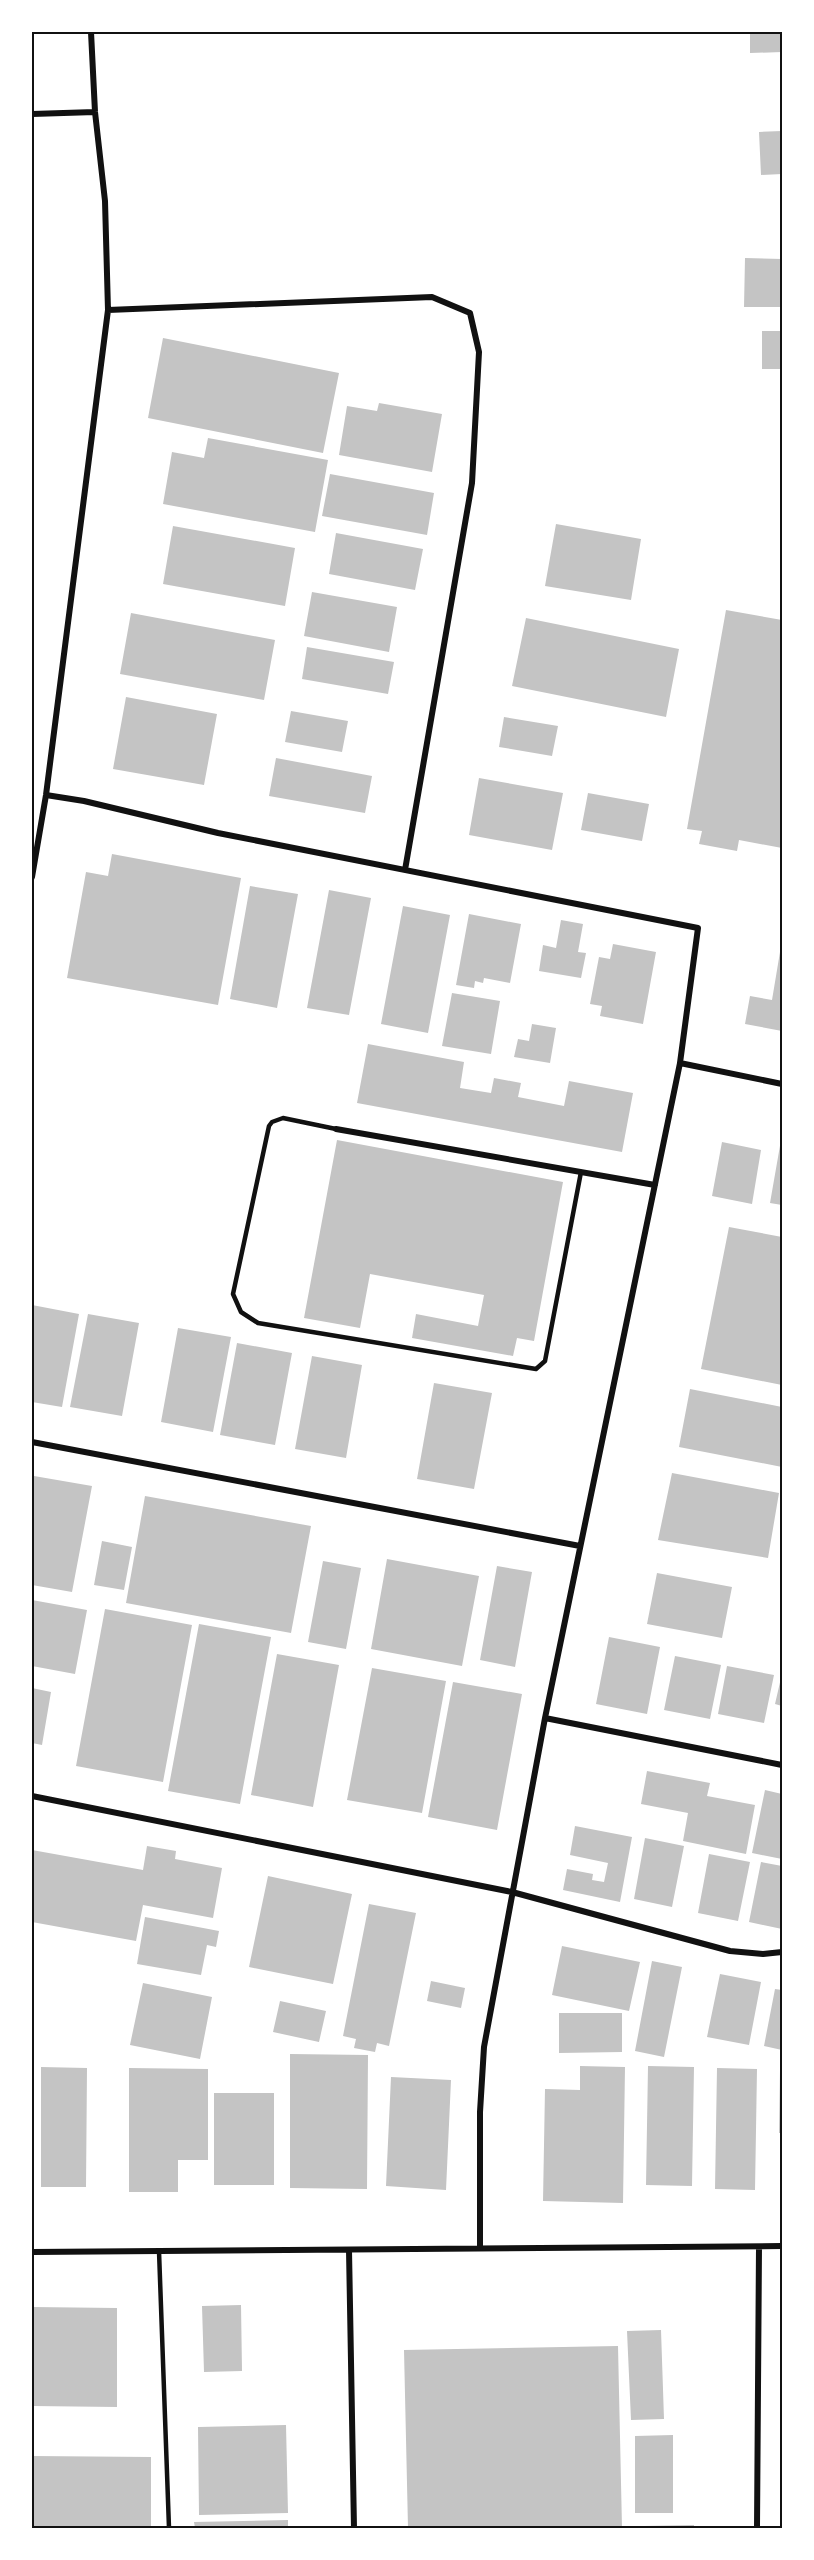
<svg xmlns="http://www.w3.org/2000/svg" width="814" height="2560" font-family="Karla,sans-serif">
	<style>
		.building { fill: #c4c4c4 }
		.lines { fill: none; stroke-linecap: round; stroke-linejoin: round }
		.service { stroke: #111; stroke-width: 4.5 }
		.minor { stroke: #111; stroke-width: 6 }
		.neatline { fill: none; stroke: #111; stroke-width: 2 }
	</style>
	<rect width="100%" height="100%" fill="#fff"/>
	<!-- building -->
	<path class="building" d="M750 32H782V52L750 53Z
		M782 131V174L761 175 759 132Z
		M745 258 782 259V307H744Z
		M762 331H782V369H762Z
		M163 338 339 373 323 453 148 418Z
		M379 403 442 414 432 472 339 455 347 406 377 411Z
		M208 438 328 460 315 532 163 504 172 452 204 458Z
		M330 474 434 493 427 535 322 516Z
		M556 524 641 539 631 600 545 586Z
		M173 526 295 548 285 606 163 584Z
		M336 533 423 549 415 590 329 574Z
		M312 592 397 607 389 652 304 636Z
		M726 610 782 620V848L739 840 737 851 699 844 702 831 687 829Z
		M131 613 275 640 264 700 120 674Z
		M526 618 679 649 666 717 512 686Z
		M307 647 394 662 388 694 302 679Z
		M126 697 217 714 204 785 113 769Z
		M291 711 348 721 342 752 285 742Z
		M504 717 558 726 552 756 499 747Z
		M276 758 372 776 365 813 269 796Z
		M479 778 563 793 552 850 469 835Z
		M588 793 649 804 642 841 581 830Z
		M112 854 241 878 218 1005 67 978 86 872 108 876Z
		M250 886 298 894 277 1008 230 999Z
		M329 890 371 898 349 1015 307 1008Z
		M403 906 450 915 428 1033 381 1024Z
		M469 914 521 924 510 983 484 978 483 983 475 981 474 988 456 985Z
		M561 920 583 924 578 952 586 953 581 978 539 971 543 945 556 948Z
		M613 944 656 952 643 1024 600 1016 602 1006 590 1004 599 957 610 959Z
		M780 952H782V1031L745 1024 750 996 772 1000Z
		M452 993 500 1001 491 1054 442 1046Z
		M532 1024 556 1028 550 1063 514 1057 518 1039 529 1041Z
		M368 1044 464 1062 460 1088 491 1093 494 1078 521 1083 518 1097 564 1106 569 1081 633 1093 622 1152 357 1103Z
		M337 1140 563 1182 534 1341 517 1338 513 1356 412 1338 416 1314 478 1326 484 1295 370 1274 360 1328 304 1318Z
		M781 1140H782V1205L770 1203Z
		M722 1142 761 1150 752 1204 712 1196Z
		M729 1227 782 1237V1385L701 1369Z
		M32 1305 79 1314 62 1407 32 1402Z
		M88 1314 139 1323 122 1416 70 1407Z
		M178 1328 231 1337 213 1432 161 1422Z
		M237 1343 292 1353 275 1445 220 1435Z
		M312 1356 362 1365 346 1458 295 1449Z
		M434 1383 492 1393 474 1489 417 1479Z
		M690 1389 782 1407V1467L679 1447Z
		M672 1473 779 1493 768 1558 658 1540Z
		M34 1476 92 1486 72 1592 32 1585V1489Z
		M145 1496 311 1526 291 1633 126 1603Z
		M102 1541 132 1547 124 1590 94 1585Z
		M387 1559 479 1576 462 1666 371 1649Z
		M323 1561 361 1568 346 1649 308 1642Z
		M497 1566 532 1572 515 1667 480 1660Z
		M657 1573 732 1587 722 1638 647 1624Z
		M32 1600 87 1610 75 1674 32 1666Z
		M105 1609 192 1625 163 1782 76 1766Z
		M199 1624 271 1637 240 1804 168 1791Z
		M609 1637 660 1647 647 1714 596 1704Z
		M277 1654 339 1665 313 1807 251 1795Z
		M675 1656 721 1665 710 1719 664 1710Z
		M727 1666 774 1675 764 1723 718 1714Z
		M372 1668 446 1681 422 1813 347 1800Z
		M781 1678 782 1679V1706L775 1704Z
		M453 1682 522 1694 497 1830 428 1817Z
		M32 1688 51 1692 42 1745 32 1743Z
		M647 1771 710 1783 707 1796 755 1805 746 1854 683 1841 688 1813 641 1804Z
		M765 1790 782 1794V1859L752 1853Z
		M575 1826 632 1837 620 1902 563 1890 567 1869 593 1874 592 1880 604 1882 608 1863 570 1855Z
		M645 1838 684 1846 672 1907 634 1899Z
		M147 1846 176 1851 175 1859 222 1868 213 1918 143 1905 136 1941 32 1922V1850L143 1870Z
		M709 1854 750 1862 738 1921 698 1913Z
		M761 1862 782 1866V1929L749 1922Z
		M268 1876 352 1894 333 1984 249 1967Z
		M369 1904 416 1913 389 2046 377 2043 375 2052 354 2048 356 2039 343 2036Z
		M145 1917 219 1931 216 1947 207 1945 201 1975 137 1964Z
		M562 1946 640 1962 629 2011 552 1995Z
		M652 1961 682 1967 664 2057 635 2051Z
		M720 1974 761 1982 749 2045 707 2037Z
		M431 1981 465 1988 461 2008 427 2001Z
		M143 1983 212 1997 200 2059 130 2045Z
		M775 1989 782 1990V2050L764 2046Z
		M280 2001 326 2011 319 2042 273 2032Z
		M559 2013H622V2052L559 2053Z
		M290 2054 368 2055 367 2189 290 2188Z
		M580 2066 625 2067 623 2203 543 2201 545 2089 580 2090Z
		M648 2066 694 2067 692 2186 646 2185Z
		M41 2067 87 2068 86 2187H41Z
		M129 2068 208 2069V2160H178V2192H129Z
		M717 2068 757 2069 755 2190 715 2189Z
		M780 2070H782V2133H779Z
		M391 2077 451 2080 446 2190 386 2186Z
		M214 2093H274V2185H214Z
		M241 2305 242 2371 204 2372 202 2306Z
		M32 2307 117 2308V2407L32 2406Z
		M661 2330 664 2419 631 2420 627 2331Z
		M618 2346 622 2528H408L404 2350Z
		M286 2425 288 2513 199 2515 198 2427Z
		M673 2435V2513H635V2436Z
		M32 2456 151 2457V2528H32Z
		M288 2520V2528H195L194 2522Z
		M694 2525V2528H644V2526Z"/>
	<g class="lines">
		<!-- service -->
		<path class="service" d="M336 1129 283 1118 272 1122 269 1126 233 1294 241 1312 258 1323 536 1369 545 1361 581 1172
			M159 2251 169 2528"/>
		<!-- minor -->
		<path class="minor" d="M32 114 95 112
			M108 310 432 297 470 313 479 352 472 483 405 870
			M46 795 84 801 218 833 698 928 680 1063 782 1084
			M32 877 46 795 108 310 105 201 95 112 91 32
			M336 1129 655 1185
			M32 1442 580 1546
			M545 1718 782 1765
			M32 1796 512 1892 730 1951 763 1954 782 1952
			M480 2248V2112L484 2047 545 1718 680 1063
			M349 2250 354 2528
			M32 2252 782 2246
			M757 2528 759 2247"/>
	</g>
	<!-- border -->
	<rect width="814" height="2560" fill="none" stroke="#ffffff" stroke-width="66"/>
	<rect x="33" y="33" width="748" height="2494" class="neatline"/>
</svg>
